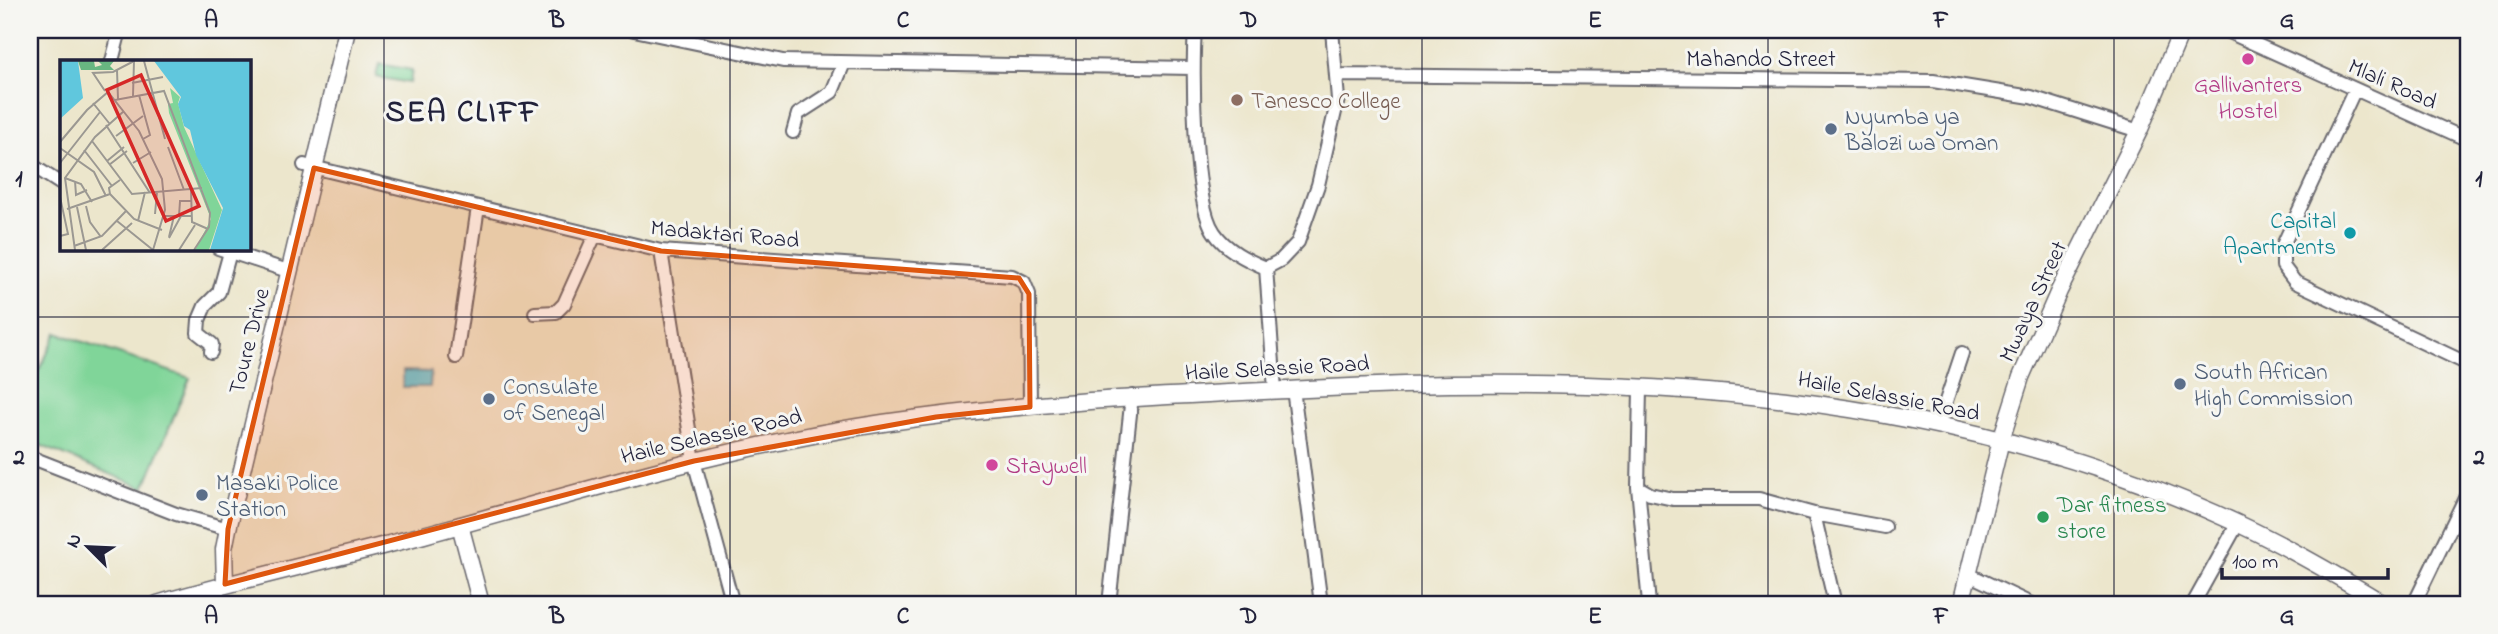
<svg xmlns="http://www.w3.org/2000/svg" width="2498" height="634" font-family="'Indie Flower',sans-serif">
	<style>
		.green { fill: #80d599; stroke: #517c6a; stroke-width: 2 }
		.water { fill: #60c7dd; stroke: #41748c; stroke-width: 2 }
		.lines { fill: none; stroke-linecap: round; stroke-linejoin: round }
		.minor-casing { stroke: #69676e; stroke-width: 16 }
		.tertiary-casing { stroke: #69676e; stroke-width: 19 }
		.minor { stroke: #fff; stroke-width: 12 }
		.tertiary { stroke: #fff; stroke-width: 16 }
		.marked { fill: #de560e; fill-opacity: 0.2; stroke: #de560e; stroke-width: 5; stroke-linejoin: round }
		.grid { fill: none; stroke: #22223b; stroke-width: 2; stroke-opacity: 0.55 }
		.hotel-dot { fill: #d1479c; stroke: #f6f6f2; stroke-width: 2.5 }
		.education-dot { fill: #8d6e63; stroke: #f6f6f2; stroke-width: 2.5 }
		.service-dot { fill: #5c6f8a; stroke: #f6f6f2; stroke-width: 2.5 }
		.culture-dot { fill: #0f9aa8; stroke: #f6f6f2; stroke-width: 2.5 }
		.leisure-dot { fill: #2e9e5b; stroke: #f6f6f2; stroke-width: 2.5 }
		.labels { text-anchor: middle; stroke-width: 6; stroke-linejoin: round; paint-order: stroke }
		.street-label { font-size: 23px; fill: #22223b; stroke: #f6f6f2 }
		.hotel-label { font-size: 23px; fill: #b23c85; stroke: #f6f6f2 }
		.education-label { font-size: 23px; fill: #785e54; stroke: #f6f6f2; text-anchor: start }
		.service-label { font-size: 23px; fill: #4e5e75; stroke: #f6f6f2; text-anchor: start }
		.culture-label { font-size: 23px; fill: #0d838f; stroke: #f6f6f2; text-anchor: end }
		.leisure-label { font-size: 23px; fill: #27864d; stroke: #f6f6f2; text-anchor: start }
		.district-label { font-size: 30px; font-weight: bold; letter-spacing: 2px; fill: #22223b; stroke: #f6f6f2 }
		.inset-road { fill: none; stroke: #9b9892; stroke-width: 2 }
		.view { fill: #d62828; fill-opacity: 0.15; stroke: #d62828; stroke-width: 3.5 }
		.inset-edge { fill: none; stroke: #22223b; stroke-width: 3.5 }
		.neatline { fill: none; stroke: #22223b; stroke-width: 2.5 }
		.grid-label { font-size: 23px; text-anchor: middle; font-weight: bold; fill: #22223b }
	</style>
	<rect width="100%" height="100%" fill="#f6f6f2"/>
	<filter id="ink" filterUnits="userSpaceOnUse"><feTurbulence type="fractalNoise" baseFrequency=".0143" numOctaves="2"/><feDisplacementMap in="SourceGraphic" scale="14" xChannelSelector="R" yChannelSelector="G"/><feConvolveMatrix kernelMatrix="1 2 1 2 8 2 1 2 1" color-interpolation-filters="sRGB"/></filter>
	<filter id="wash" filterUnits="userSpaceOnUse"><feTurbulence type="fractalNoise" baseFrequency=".00686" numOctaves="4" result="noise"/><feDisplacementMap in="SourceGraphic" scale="28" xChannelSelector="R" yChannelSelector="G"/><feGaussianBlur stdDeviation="1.57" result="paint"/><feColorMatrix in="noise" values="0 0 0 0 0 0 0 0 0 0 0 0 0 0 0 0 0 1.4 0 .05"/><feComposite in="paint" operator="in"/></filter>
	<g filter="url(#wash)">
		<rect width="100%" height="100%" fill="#ece6cc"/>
		<!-- green -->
		<path class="green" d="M379 64 412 70 410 83 376 77Z
			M57 333 190 378 144 488 30 441V389Z"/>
		<!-- water -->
		<path class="water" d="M403 371 431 372 430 387H403Z"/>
	</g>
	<g filter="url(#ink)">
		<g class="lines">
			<defs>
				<path id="minor" d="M634 30 783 61 1192 68
					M1195 30C1192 68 1193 202 1214 232 1226 250 1247 260 1266 268
					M2224 30 2468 140
					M112 61 120 30
					M1337 75 1933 81 2031 97 2139 131
					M2355 89 2283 245V266L2295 282 2468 364
					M793 132 798 114 832 92 844 63
					M30 164 61 184
					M304 165 661 251 1012 276 1024 282 1029 294 1030 407
					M218 248 288 271
					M661 251 694 461 733 604
					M1266 268 1281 260 1298 242 1318 185 1338 99 1332 30
					M1266 268 1275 390
					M535 313 556 312 564 304 595 235
					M211 352 212 344 198 333 199 320 205 306 219 292 230 252
					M456 357 478 207
					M1293 389 1321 604
					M1640 389 1638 487 1649 604
					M1938 425 1962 353
					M30 457 176 514 228 529
					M1638 487 1650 494 1673 499H1759L1814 514 1885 527
					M1814 514 1835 604
					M1970 575 2031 604
					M1109 604 1132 396
					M2193 604 2238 523
					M2414 604 2468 492"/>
				<path id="tertiary" d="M460 525 481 604
					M225 584 224 549 228 529 347 30
					M157 604C245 578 335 559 424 535 576 494 726 446 883 423 1023 402 1165 396 1307 389 1624 372 1951 389 2243 526 2292 549 2338 576 2384 604
					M1961 604 2001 440 2021 377 2059 291 2139 131 2182 30"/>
			</defs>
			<!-- minor casing -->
			<use href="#minor" class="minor-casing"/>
			<!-- tertiary casing -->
			<use href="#tertiary" class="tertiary-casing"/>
			<!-- minor -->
			<use href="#minor" class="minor"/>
			<!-- tertiary -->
			<use href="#tertiary" class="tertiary"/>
		</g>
	</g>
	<!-- marked area -->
	<path class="marked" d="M314 168 661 251 1019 278 1029 294 1030 407 936 417 694 461 225 584 228 529Z"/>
	<!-- grid -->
	<path class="grid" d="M384 30V604M730 30V604M1076 30V604M1422 30V604M1768 30V604M2114 30V604M30 317H2468"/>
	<!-- markers -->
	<g class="hotel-dot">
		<circle cx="2248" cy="59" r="7"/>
		<circle cx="992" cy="465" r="7"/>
	</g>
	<circle class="education-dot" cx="1237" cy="100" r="7"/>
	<g class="service-dot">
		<circle cx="1831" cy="129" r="7"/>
		<circle cx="2180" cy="384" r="7"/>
		<circle cx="489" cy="399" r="7"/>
		<circle cx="202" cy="495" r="7"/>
	</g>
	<circle class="culture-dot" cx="2350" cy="233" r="7"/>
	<circle class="leisure-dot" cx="2043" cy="517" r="7"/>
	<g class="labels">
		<!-- street labels -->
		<g class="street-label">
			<text x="1761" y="66">Mahando Street</text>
			<text transform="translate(2393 83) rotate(24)" y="8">Mlali Road</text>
			<text transform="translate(725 233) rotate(5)" y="8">Madaktari Road</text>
			<text transform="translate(2032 301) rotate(-65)" y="8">Mwaya Street</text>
			<text transform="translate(248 341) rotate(-76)" y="8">Toure Drive</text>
			<text transform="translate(1277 367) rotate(-3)" y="8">Haile Selassie Road</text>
			<text transform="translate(1889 395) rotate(11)" y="8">Haile Selassie Road</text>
			<text transform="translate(711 435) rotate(-13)" y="8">Haile Selassie Road</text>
		</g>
		<!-- hotel labels -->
		<g class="hotel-label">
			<text x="2248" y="92">Gallivanters<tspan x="2248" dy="26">Hostel</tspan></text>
			<text x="1006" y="473" text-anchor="start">Staywell</text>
		</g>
		<!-- education labels -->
		<g class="education-label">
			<text x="1251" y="108">Tanesco College</text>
		</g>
		<!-- service labels -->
		<g class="service-label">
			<text x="1845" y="124">Nyumba ya<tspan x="1845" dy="26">Balozi wa Oman</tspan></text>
			<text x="2194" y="379">South African<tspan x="2194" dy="26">High Commission</tspan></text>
			<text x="503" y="394">Consulate<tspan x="503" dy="26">of Senegal</tspan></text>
			<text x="216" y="490">Masaki Police<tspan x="216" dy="26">Station</tspan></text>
		</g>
		<!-- culture labels -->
		<g class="culture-label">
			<text x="2336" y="228">Capital<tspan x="2336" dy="26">Apartments</tspan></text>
		</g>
		<!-- leisure labels -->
		<g class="leisure-label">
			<text x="2057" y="512">Dar fitness<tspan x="2057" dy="26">store</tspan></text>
		</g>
		<!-- district labels -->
		<g class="district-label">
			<text x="463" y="121">SEA CLIFF</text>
		</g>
	</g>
	<!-- overview -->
	<g transform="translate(60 60)">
		<rect width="191" height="191" fill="#ece6cc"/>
		<path d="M110 28 120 37 118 43 124 67 162 150 149 190H135L151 159 109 53 108 44 113 43Z" fill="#80d599"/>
		<path d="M18 1H34L35 7 42 5 38 1H54L50 6 54 10H21Z" fill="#68b681"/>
		<path d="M0 1H18L23 38 0 59ZM94 1H191V190H150L163 148 136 95 130 70 124 66 118 44 121 37Z" fill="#60c7dd"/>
		<path class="inset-road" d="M84 1 105 79M57 10 58 39M72 23 103 17M45 31 33 13 53 12 74 1 73 36M79 35 90 75 83 79M55 40 104 31 150 153 149 167 134 190M33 43 49 63M46 65 90 133M56 76 83 56M32 81 72 134 142 128M0 82 27 50 48 32 79 71 102 119 105 150 93 190M108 87 124 130M0 88 34 112 46 136M24 90 52 126M47 101 64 87M0 103 40 52M73 103 91 92M49 105 67 91M5 118 21 124 32 142M15 121 16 135 27 130M131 130 132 162 148 169M50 134 74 159 102 170M0 137 8 174 0 176M26 146 30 162 41 177M17 147 26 190M7 149 50 134 49 128 60 120M95 154 97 132M105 156H131M119 156 120 141H131M57 161 93 190M78 161 85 132M109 177 114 156M109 178 121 156M14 186 42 176 66 151M15 190 5 118 35 77 64 51M42 190 72 163M119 190 135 165"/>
		<path class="view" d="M81 15 139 146 106 161 47 30Z"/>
		<rect width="191" height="191" class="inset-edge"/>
	</g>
	<!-- margin -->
	<rect width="2498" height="634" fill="none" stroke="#f6f6f2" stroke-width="77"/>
	<!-- north arrow -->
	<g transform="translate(88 547) rotate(294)" stroke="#f6f6f2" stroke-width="5" paint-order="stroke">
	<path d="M0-5L12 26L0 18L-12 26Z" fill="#22223b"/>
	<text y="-10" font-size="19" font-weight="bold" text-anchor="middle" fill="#22223b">N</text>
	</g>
	<!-- scale -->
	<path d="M2222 568v10h166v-10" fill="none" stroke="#22223b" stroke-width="3.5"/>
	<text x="2232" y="568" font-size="21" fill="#22223b" stroke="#f6f6f2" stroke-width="5" paint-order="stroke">100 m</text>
	<rect x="38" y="38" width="2422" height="558" class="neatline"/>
	<g class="grid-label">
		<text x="211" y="27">A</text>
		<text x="557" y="27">B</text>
		<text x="903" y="27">C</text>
		<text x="1249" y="27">D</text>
		<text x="1595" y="27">E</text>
		<text x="1941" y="27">F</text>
		<text x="2287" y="27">G</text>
		<text x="19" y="186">1</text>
		<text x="2479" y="186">1</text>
		<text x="19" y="464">2</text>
		<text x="2479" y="464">2</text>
		<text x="211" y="623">A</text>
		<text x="557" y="623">B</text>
		<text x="903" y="623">C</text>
		<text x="1249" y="623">D</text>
		<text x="1595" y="623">E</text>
		<text x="1941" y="623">F</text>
		<text x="2287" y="623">G</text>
	</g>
</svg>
